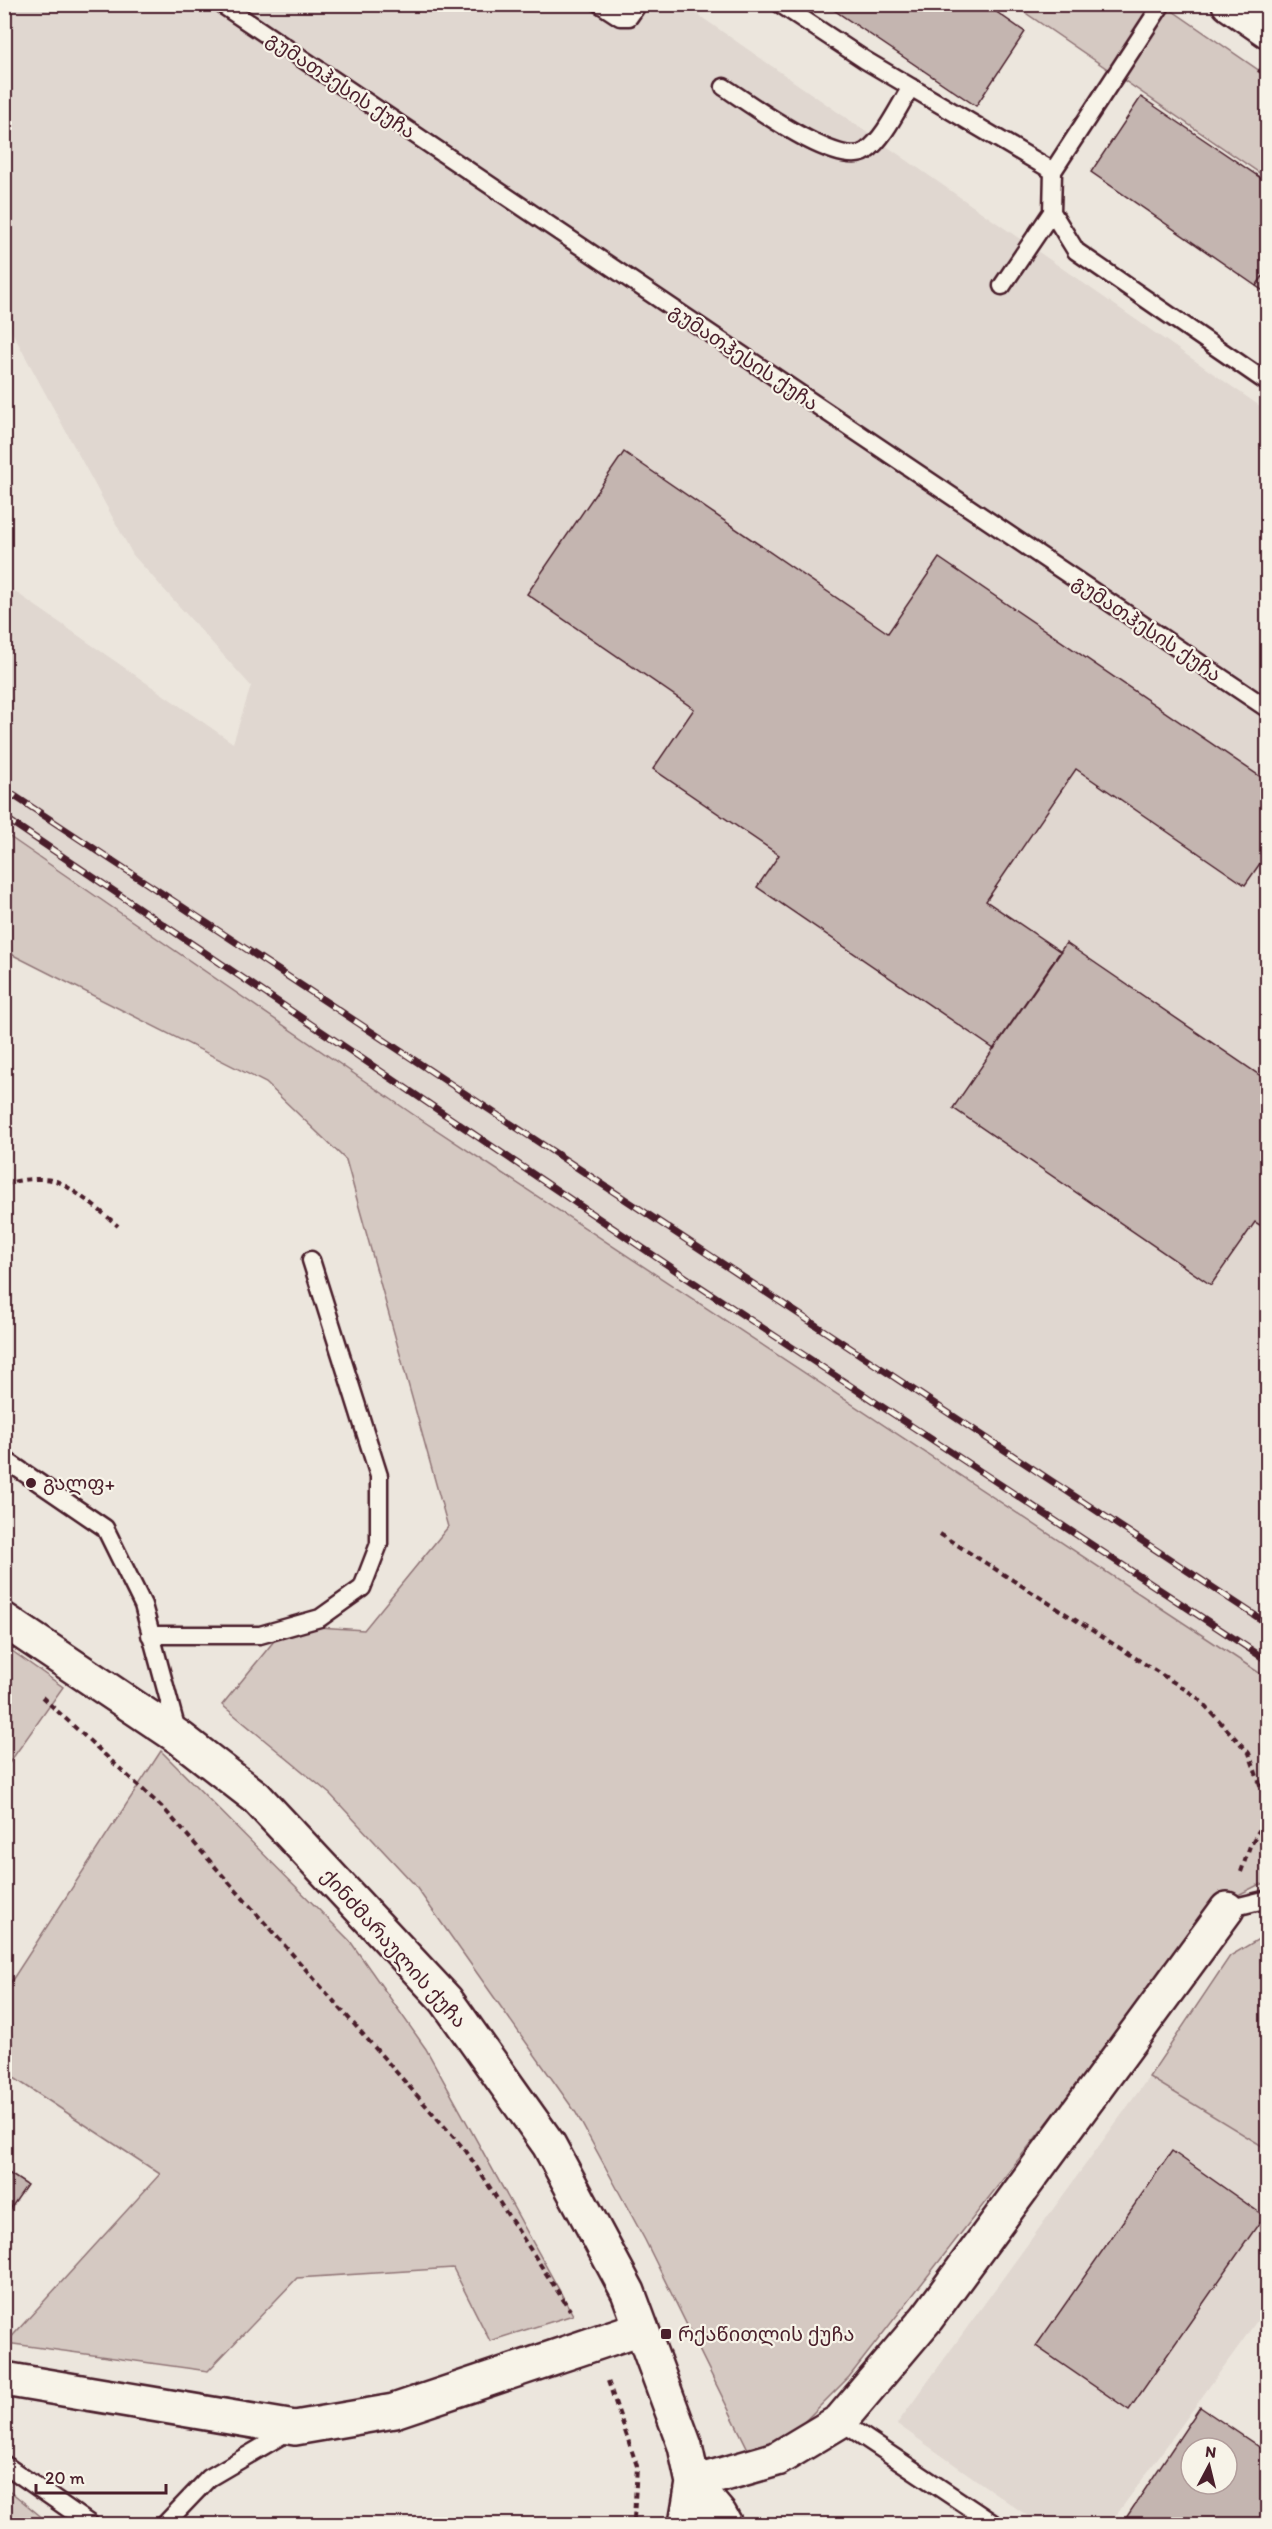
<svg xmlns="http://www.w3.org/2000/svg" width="1272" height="2529" font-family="Itim,'Noto Sans Georgian',sans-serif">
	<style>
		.built { fill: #e0d7d0 }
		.green { fill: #d5c9c2; stroke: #907476; stroke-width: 1.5 }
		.building { fill: #c4b5b0; stroke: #4a1f2b; stroke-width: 1.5; fill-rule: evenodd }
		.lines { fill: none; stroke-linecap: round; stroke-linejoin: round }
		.lane-casing { stroke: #4a1f2b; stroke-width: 21 }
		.street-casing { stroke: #4a1f2b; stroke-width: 38 }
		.secondary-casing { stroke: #4a1f2b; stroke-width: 38 }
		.path { stroke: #4a1f2b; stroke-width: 4; stroke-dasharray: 6 4.5; stroke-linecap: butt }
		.lane { stroke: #f7f3e8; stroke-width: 16 }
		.street { stroke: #f7f3e8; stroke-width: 33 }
		.secondary { stroke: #f7f3e8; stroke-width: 33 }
		.rail-casing { stroke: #4a1f2b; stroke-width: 7 }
		.rail { stroke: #f7f3e8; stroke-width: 4.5; stroke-dasharray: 14; stroke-linecap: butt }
		.poi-dot { fill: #4a1f2b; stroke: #f7f3e8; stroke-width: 2 }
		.labels { text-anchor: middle; stroke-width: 4.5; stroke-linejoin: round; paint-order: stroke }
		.street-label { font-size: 20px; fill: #4a1f2b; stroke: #f7f3e8 }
		.poi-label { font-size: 20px; fill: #4a1f2b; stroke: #f7f3e8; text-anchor: start }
	</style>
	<rect width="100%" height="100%" fill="#ece6dd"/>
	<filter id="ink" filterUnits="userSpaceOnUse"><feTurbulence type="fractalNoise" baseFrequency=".0167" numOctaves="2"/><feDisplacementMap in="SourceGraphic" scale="12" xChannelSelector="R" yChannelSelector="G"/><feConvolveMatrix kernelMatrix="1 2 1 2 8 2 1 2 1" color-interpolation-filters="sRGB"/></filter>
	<g filter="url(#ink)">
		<!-- built -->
		<path class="built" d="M5 5H684L1267 411V1678L414 1115 5 833 4 584 233 743 251 686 133 555 5 319Z
			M1149 2077 1267 2149V2307L1110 2524H1039L897 2424Z"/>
		<!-- green -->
		<path class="green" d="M1014 5H1164L1267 76V178Z
			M4 833 414 1115 1267 1678V1883L1258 1885 1204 1912 1117 2033 849 2377 784 2442 749 2451 645 2240 576 2113 414 1884 330 1794 222 1705 287 1625 364 1630 448 1527 346 1160 266 1083 5 951Z
			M5 1646 63 1687 5 1769Z
			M161 1751 350 1941 426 2049 573 2315 490 2341 453 2268 297 2278 208 2371 6 2343 160 2174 5 2072V1991Z
			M1267 1934V2149L1149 2077 1230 1956Z
			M5 2487 50 2524H5Z"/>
		<!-- building -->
		<path class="building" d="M825 4H985L1025 32 976 106Z
			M1141 97 1268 183V269L1256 286 1091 172Z
			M1268 269V294L1256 286Z
			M624 452 888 633 939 558 1268 782V852L1245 885 1076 769 986 901 1061 952 994 1049 757 887 779 855 653 769 694 709 527 594Z
			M1066 943 1268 1081V1230L1255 1222 1211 1285 953 1108Z
			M1172 2151 1264 2216 1129 2410 1036 2346Z
			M4 2170 27 2185 4 2218Z
			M1200 2407 1268 2453V2524H1122ZM1191 2448H1227V2484H1191Z"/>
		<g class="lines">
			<defs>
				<path id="lane" d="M221 4 1268 709
					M600 4 620 17H629L638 4
					M780 4 865 60 1053 171
					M1162 4 1053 171 1052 212 1076 251 1268 383
					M724 87C749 103 839 170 866 151 884 139 899 106 911 87
					M1002 286 1052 212
					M4 1459 105 1528 143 1605 178 1734
					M150 1635H260L320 1618 362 1588 379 1544V1476L311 1260
					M1227 1909 1268 1899
					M840 2421 994 2524
					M4 2464 90 2524
					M165 2524 209 2478 291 2430"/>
				<path id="street" d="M4 2379 295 2428 394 2411 641 2328
					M693 2483 777 2459 840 2421 927 2318 1227 1909"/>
				<path id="secondary" d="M1229 4 1268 31
					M4 1620 180 1738 256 1797 446 2000 549 2145 628 2292 685 2446 693 2483 686 2524
					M693 2483 720 2515 725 2524"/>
			</defs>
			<!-- lane casing -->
			<use href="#lane" class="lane-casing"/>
			<!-- street casing -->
			<use href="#street" class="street-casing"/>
			<!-- secondary casing -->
			<use href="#secondary" class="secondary-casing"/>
			<!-- path -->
			<path class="path" d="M1258 70 1268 76
				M4 1185C18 1179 41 1177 56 1181 70 1186 106 1215 118 1226
				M940 1534 1197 1697 1249 1753 1268 1808
				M42 1697 165 1810 466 2151 570 2310
				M1241 1872 1250 1846 1268 1815
				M608 2381 637 2466 634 2519 630 2524"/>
			<!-- lane -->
			<use href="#lane" class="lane"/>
			<!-- street -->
			<use href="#street" class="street"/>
			<!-- secondary -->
			<use href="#secondary" class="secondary"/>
			<defs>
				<path id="rail" d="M4 789 1268 1624
					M4 817 690 1280 1268 1661"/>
			</defs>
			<!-- rail casing -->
			<use href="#rail" class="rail-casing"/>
			<!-- rail -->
			<use href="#rail" class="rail"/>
		</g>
	</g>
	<!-- markers -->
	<g class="poi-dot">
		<circle cx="31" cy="1483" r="6"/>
		<rect x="660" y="2328" width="12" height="12" rx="3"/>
	</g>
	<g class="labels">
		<!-- street labels -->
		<g class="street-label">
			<text transform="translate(341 85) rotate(34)" y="7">გუმათჰესის ქუჩა</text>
			<text transform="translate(744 357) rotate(34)" y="7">გუმათჰესის ქუჩა</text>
			<text transform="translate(1147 628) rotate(34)" y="7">გუმათჰესის ქუჩა</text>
			<text transform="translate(394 1948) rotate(48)" y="7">ქინძმარაულის ქუჩა</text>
		</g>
		<!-- poi labels -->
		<g class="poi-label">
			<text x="43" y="1490">გალფ+</text>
			<text x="678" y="2341">რქაწითლის ქუჩა</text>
		</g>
	</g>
	<!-- margin -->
	<rect width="1272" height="2529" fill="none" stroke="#f7f3e8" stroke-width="24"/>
	<rect x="12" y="12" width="1248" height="2505" fill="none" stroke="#4a1f2b" stroke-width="2" filter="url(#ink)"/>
	<!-- north arrow -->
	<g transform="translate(1209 2466) rotate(7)"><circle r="28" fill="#f7f3e8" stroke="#b29e9c" stroke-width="1.5"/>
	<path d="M0-4.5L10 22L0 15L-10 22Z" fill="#4a1f2b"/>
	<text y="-9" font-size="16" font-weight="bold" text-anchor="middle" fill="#4a1f2b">N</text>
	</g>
	<!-- scale -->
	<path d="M36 2484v9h130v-9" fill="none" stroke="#4a1f2b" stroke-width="3"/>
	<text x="45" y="2484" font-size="18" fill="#4a1f2b" stroke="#f7f3e8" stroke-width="4.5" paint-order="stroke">20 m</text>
</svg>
